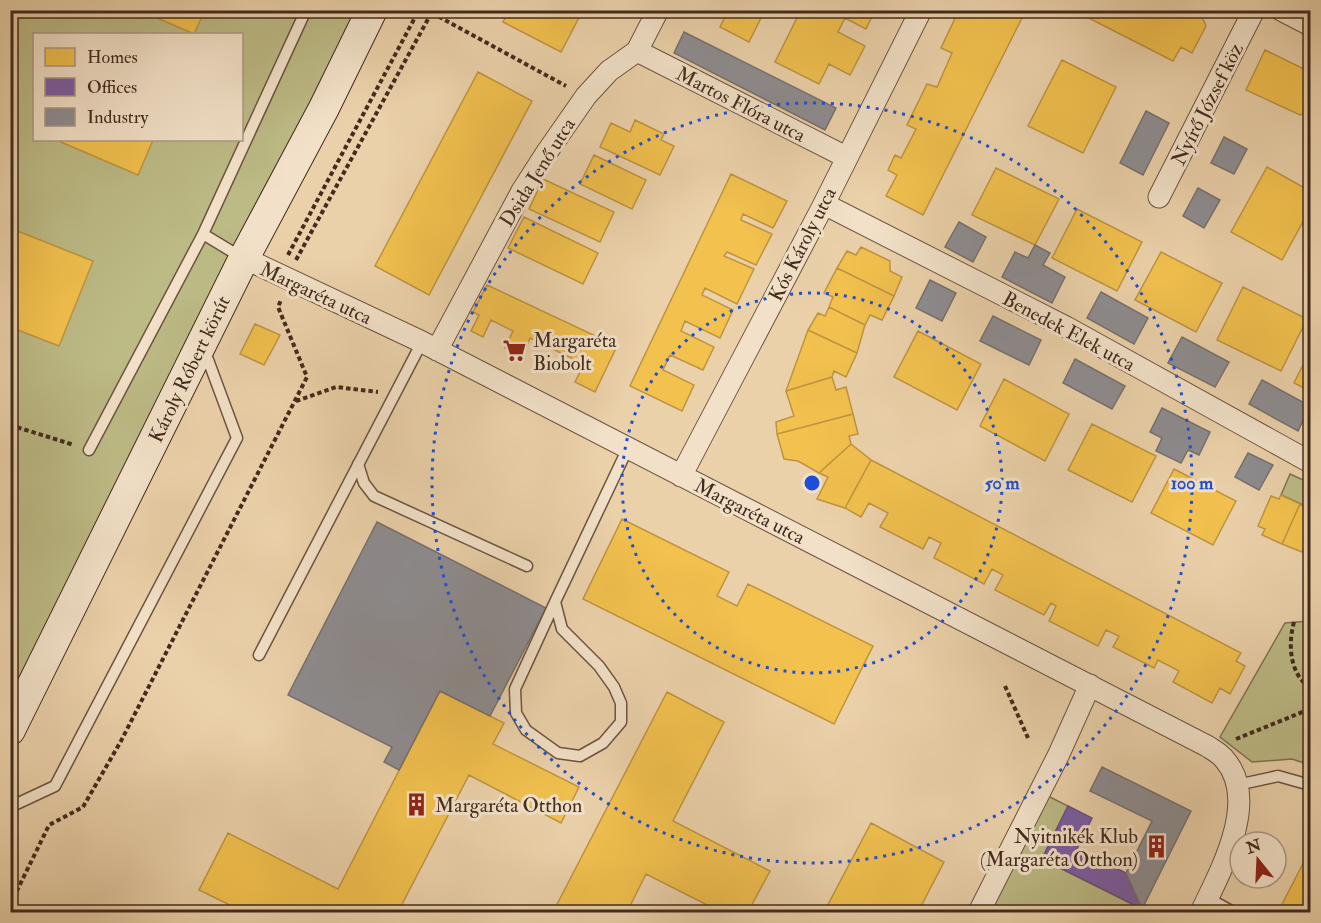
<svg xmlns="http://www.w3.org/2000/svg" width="1321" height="923" font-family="'IM FELL Double Pica',serif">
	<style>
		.green { fill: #bcba85; stroke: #807252; stroke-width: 1.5; fill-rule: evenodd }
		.homes { fill: #f2c14e; stroke: #be9440; stroke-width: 1.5 }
		.offices { fill: #7b5ea7; stroke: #6a4f7e; stroke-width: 1.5 }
		.industry { fill: #8d8d92; stroke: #77706f; stroke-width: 1.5 }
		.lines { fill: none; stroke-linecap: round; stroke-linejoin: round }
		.lane-casing { stroke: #6d5441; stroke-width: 13 }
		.street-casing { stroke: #6d5441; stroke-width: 23 }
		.secondary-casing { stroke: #432b1e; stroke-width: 32 }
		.path { stroke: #432b1e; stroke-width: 4; stroke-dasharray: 4.5 3; stroke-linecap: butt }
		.lane { stroke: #f2e1c8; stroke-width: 10 }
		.street { stroke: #f2e1c8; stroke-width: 21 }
		.secondary { stroke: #f2e1c8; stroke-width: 30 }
		.ring { fill: none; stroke: #1d4ed8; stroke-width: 3; stroke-dasharray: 3 6 }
		.labels { text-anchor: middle; stroke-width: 6; stroke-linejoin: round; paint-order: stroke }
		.street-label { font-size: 20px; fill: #432b1e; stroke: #f2e1c8 }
		.poi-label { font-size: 20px; fill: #432b1e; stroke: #f2e1c8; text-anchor: start }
		.centre { fill: #1d4ed8; stroke: #f2e1c8; stroke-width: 3 }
		.ring-label { font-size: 18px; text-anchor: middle; font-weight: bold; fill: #1d4ed8; stroke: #f2e1c8; stroke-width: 6; stroke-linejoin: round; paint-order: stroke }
	</style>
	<rect width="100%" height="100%" fill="#ebd1aa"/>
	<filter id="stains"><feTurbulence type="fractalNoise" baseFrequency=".00333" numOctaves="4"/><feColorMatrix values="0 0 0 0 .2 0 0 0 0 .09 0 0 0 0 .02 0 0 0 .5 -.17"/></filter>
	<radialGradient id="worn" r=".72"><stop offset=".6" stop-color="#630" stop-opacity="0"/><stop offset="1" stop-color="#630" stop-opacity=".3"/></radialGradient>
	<!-- green -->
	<path class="green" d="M11 11H372L11 730ZM34 34H242V140H34Z
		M1290 474 1310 483V508L1281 495Z
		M1310 621V765L1292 759 1252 762 1220 737 1285 623Z
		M1044 794 1068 806 1042 859 1142 909 1140 912H986Z"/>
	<!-- homes -->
	<path class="homes" d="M139 10H205L194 34Z
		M509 10H583L561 52 503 22Z
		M728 10H765L749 42 720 27Z
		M801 10H875L866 29 845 18 838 32 865 46 850 75 829 64 819 84 775 62Z
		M959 10H1047L1024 14 923 215 886 196 897 175 888 170 895 155 901 158 916 129 907 125 927 84 937 87 952 53 941 48Z
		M1073 10H1199L1206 26 1192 53 1181 47 1173 61Z
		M1265 50 1310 72V111L1300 115 1246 90Z
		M1062 60 1116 87 1083 153 1028 126Z
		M478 72 532 101 429 295 375 266Z
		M635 120 664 134 661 140 674 146 660 175 600 147 611 123 630 132Z
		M62 140H153L138 175 61 142Z
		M594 155 646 180 632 209 580 184Z
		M1267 167 1310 191V209L1282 260 1231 232Z
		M996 168 1059 199 1035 245 972 215Z
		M731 174 787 201 773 228 743 214 741 220 772 234 756 265 727 252 724 256 754 269 737 304 705 288 702 295 733 310 720 338 685 321 681 331 714 347 703 370 670 355 663 370 694 385 682 411 630 386Z
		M543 179 614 212 600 242 529 209Z
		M1077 209 1142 242 1117 291 1052 258Z
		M524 217 598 253 583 284 508 248Z
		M15 230 93 261 59 346 10 327V241Z
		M861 247 890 261V271L902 277 894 296 837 268 847 251 856 255Z
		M1161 252 1222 283 1196 332 1135 300Z
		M837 268 894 296 882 320 870 315 865 325 829 307 833 297 824 293Z
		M487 285 617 346 595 392 575 382 584 364 530 338 522 356 505 348 513 331 491 320 483 337 471 331 479 315 473 312Z
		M1243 287 1307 319 1281 371 1217 340Z
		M829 307 865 325 857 353 808 330 818 313 825 316Z
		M255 324 280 335 264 365 240 354Z
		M808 330 857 353 846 377 834 371 832 377 786 391Z
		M918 331 981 364 957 410 894 377Z
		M1310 351V391L1294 383Z
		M832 377 836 390 846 387 853 414 777 434 776 422 794 416 786 391Z
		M1004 379 1069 414 1045 461 980 426Z
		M853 414 858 434 849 436 851 444 819 473 798 461 784 459 777 434Z
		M1092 424 1156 456 1132 502 1068 470Z
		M851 444 871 460 845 508 817 499 828 477 819 473Z
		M871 460 1241 653 1236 661 1245 666 1230 694 1220 688 1212 703 1173 682 1179 671 1158 660 1154 668 1113 647 1119 636 1106 630 1098 646 1049 621 1056 606 1051 603 1044 615 995 590 1003 575 992 569 984 584 934 558 941 543 929 537 923 549 880 527 888 513 869 503 861 517 845 508Z
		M1174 469 1236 501 1213 545 1151 513Z
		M1281 495 1300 504 1282 544 1262 535 1265 529 1258 526 1271 496 1279 499Z
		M1300 504 1310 508V545L1306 542 1302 552 1282 544Z
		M622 519 729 572 717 596 737 606 748 584 873 646 834 724 583 599Z
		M440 691 504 723 493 744 579 787 561 823 469 775 398 912H244L199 890 228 833 338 889Z
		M667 692 724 722 673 821 770 871 748 912H721L646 874 627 912H553Z
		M871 823 944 862 918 912H824Z
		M1310 850V912H1278Z"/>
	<!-- offices -->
	<path class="offices" d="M1068 806 1092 818 1077 849 1126 873 1142 909 1042 859Z"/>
	<!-- industry -->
	<path class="industry" d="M684 32 836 108 825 130 674 53Z
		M1146 111 1169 123 1143 175 1120 163Z
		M1224 137 1247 149 1234 174 1211 163Z
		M1198 188 1220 200 1204 228 1183 216Z
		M959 222 986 237 973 262 945 247Z
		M1035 245 1050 253 1043 265 1065 277 1052 303 1002 277 1015 252 1028 258Z
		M930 280 956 293 942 321 916 308Z
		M1101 292 1148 318 1134 344 1087 318Z
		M993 316 1041 340 1029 365 980 341Z
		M1182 337 1229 362 1215 387 1168 363Z
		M1075 359 1125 386 1112 409 1063 383Z
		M1262 380 1310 406 1298 431 1249 404Z
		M1162 408 1210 432 1199 455 1188 450 1181 463 1156 451 1162 438 1150 432Z
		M1248 453 1273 465 1259 490 1235 477Z
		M377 522 546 608 490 716 440 691 399 770 384 762 392 747 288 695Z
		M1102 767 1191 811 1142 909 1126 873 1152 821 1090 791Z"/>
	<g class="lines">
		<defs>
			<path id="lane" d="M203 234 306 10
				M89 450 203 234 241 257
				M358 464 364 483 374 496 527 566
				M555 602 562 629 599 666 614 687 621 703V722L603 743 580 756 558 753 526 730 516 713 515 689 555 602 627 450
				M259 655 422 342
				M1237 785 1278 776 1310 785
				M10 807 55 786 237 438 204 349
				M1208 898 1233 912"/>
			<path id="street" d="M1281 10 1310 25
				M637 51 846 157
				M1159 197 1254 10
				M824 204 1066 327 1310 462
				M244 258 422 342 1207 746C1213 750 1221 754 1225 760 1260 801 1220 872 1201 912
				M437 350 522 191 547 152 586 96 609 71 637 51 658 10
				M681 476 824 204 921 10
				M979 912 1058 756 1090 685"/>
			<path id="secondary" d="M10 730 244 258 324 108 372 10"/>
		</defs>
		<!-- lane casing -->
		<use href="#lane" class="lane-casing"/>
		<!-- street casing -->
		<use href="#street" class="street-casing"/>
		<!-- secondary casing -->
		<use href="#secondary" class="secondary-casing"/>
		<!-- path -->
		<path class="path" d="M432 13 566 86
			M288 255 419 10
			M296 260 433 10
			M296 401 336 387 378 392
			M10 425 74 445
			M1294 622C1288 644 1289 673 1310 688
			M1005 686 1028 738
			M1236 739 1310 709
			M10 905 49 825 83 807 121 741 307 377 278 307 281 300"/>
		<!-- lane -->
		<use href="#lane" class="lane"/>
		<!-- street -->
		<use href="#street" class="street"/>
		<!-- secondary -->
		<use href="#secondary" class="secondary"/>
	</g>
	<!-- distance rings -->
	<g class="ring">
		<circle cx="812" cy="483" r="190"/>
		<circle cx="812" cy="483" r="380"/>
	</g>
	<!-- icons -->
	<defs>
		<symbol id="supermarket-bare" viewBox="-9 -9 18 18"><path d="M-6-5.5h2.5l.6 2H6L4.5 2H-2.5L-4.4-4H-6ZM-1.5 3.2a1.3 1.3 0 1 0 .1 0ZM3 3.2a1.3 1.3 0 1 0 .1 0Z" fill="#8f2418" stroke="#f2e1c8" stroke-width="2.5" paint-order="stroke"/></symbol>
		<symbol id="building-bare" viewBox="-9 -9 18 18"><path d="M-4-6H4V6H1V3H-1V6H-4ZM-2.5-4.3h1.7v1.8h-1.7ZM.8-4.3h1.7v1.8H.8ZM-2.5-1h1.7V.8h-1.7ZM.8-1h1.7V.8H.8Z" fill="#8f2418" stroke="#f2e1c8" stroke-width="2.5" paint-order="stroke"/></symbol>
	</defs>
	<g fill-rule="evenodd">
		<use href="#supermarket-bare" x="498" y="334" width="33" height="33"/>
		<use href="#building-bare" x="400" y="788" width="33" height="33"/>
		<use href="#building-bare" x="1140" y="830" width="33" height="33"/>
	</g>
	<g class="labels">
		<!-- street labels -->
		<g class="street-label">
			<text transform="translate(741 104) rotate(27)" y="7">Martos Flóra utca</text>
			<text transform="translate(1207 104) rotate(-63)" y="7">Nyírő József köz</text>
			<text transform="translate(537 172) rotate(-58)" y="7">Dsida Jenő utca</text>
			<text transform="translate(802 244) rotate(-63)" y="7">Kós Károly utca</text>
			<text transform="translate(316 293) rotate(25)" y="7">Margaréta utca</text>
			<text transform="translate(1069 331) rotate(28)" y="7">Benedek Elek utca</text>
			<text transform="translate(189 369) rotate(-64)" y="7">Károly Róbert körút</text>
			<text transform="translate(750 511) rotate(27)" y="7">Margaréta utca</text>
		</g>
		<!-- poi labels -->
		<g class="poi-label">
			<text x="533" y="347">Margaréta<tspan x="533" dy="23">Biobolt</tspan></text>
			<text x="435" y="812">Margaréta Otthon</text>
			<text x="1138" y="843" text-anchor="end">Nyitnikék Klub<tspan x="1138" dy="23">(Margaréta Otthon)</tspan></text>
		</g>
	</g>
	<circle cx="812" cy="483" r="9" class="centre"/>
	<g class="ring-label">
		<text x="1002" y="489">50 m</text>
		<text x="1192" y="489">100 m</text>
	</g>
	<!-- margin -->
	<rect width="1321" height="923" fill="none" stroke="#ebd1aa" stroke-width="36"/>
	<rect x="12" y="12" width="1297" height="899" fill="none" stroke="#432b1e" stroke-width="3"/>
	<rect x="18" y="18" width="1285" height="887" fill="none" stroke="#432b1e" stroke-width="1.5"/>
	<!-- legend -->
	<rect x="33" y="33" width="210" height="108" fill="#f2e1c8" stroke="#ac9884" stroke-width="1.5"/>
	<rect x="45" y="48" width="30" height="18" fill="#f2c14e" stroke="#ac9884" stroke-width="1.5"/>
	<text x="87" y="63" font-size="18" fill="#432b1e">Homes</text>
	<rect x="45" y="78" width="30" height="18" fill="#7b5ea7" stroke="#ac9884" stroke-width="1.5"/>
	<text x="87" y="93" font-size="18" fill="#432b1e">Offices</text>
	<rect x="45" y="108" width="30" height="18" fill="#8d8d92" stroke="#ac9884" stroke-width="1.5"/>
	<text x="87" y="123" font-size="18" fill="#432b1e">Industry</text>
	<!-- north arrow -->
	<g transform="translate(1258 860) rotate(342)"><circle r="28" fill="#f2e1c8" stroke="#ac9884" stroke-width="1.5"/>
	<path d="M0-4.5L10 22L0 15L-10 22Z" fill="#8f2418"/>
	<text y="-9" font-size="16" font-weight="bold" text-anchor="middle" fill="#432b1e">N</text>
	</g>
	<rect width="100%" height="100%" filter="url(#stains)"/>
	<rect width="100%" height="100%" fill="url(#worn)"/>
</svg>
